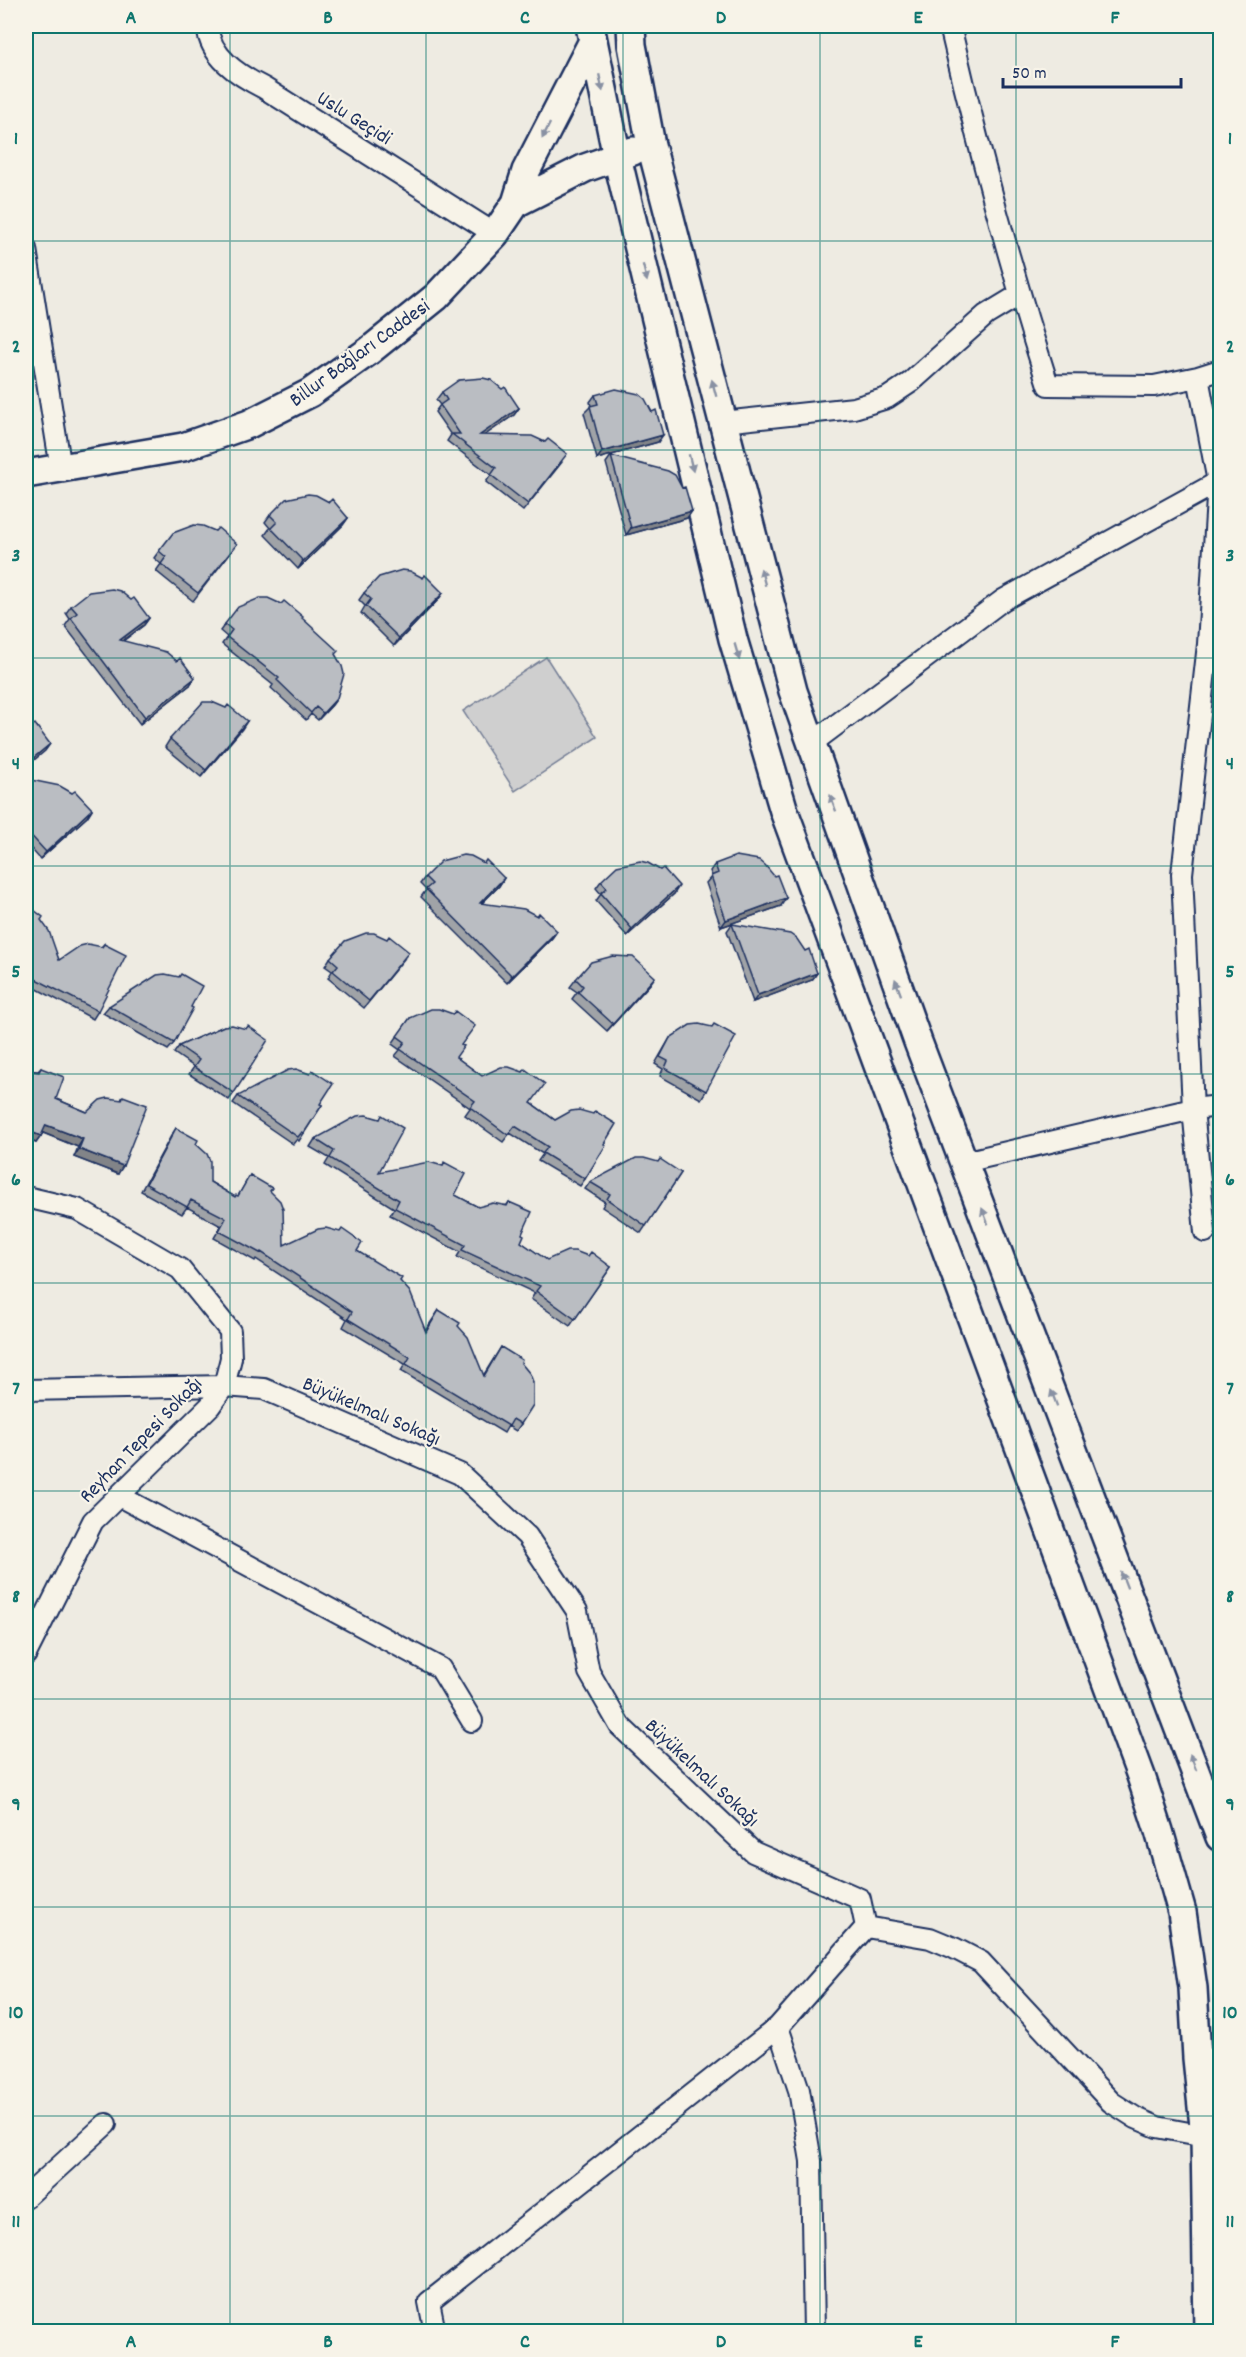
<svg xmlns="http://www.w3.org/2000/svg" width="1246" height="2357" font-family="Dekko,sans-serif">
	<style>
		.green { fill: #cfcfcf; stroke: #757f96; stroke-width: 1.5 }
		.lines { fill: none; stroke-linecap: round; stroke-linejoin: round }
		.street-casing { stroke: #1b2f5e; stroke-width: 24 }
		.secondary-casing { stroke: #1b2f5e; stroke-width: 32 }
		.street { stroke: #f7f3e8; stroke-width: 20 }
		.secondary { stroke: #f7f3e8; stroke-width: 27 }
		.wall { fill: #a0a3a7; stroke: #1b2f5e; stroke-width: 1.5 }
		.shaded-wall { fill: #828488; stroke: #1b2f5e; stroke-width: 1.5 }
		.building { fill: #babdc2; stroke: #1b2f5e; stroke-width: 1.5 }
		.oneway { fill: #8991a3 }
		.grid { fill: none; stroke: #0f766e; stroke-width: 1.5; stroke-opacity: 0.55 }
		.labels { text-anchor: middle; stroke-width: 4.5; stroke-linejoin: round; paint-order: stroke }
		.street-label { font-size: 21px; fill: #1b2f5e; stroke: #f7f3e8 }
		.neatline { fill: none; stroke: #0f766e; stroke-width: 2 }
		.grid-label { font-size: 20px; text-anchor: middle; font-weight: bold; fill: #0f766e }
	</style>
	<rect width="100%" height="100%" fill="#eeebe2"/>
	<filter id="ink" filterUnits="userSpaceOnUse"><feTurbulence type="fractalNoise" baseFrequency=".0167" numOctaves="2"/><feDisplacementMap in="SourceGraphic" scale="12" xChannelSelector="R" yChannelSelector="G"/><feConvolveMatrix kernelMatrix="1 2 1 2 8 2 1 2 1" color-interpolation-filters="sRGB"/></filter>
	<g filter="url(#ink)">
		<!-- green -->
		<path class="green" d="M546 657 597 737 515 791 463 711Z"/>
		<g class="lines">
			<defs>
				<path id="street" d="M207 26C210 57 238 75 264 88L495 234
					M950 26C978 147 1010 266 1048 385L1154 386 1198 377 1220 370
					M26 249 61 469
					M1198 377 1218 482 1208 644 1182 874 1193 1109 1205 1232
					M723 422 854 408 887 398 911 382 986 315 1019 295
					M812 743 1003 600 1218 482
					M964 1162 1193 1109 1220 1106
					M26 1197 77 1209 180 1269 230 1331 231 1358 224 1386 210 1406 93 1521 26 1654
					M26 1390 224 1386 264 1389 460 1474 527 1536 577 1611 589 1672 620 1726 753 1852 860 1899 866 1927 930 1938 954 1948 981 1962 1111 2102 1136 2118 1157 2127 1205 2136
					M119 1496 440 1668 472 1721
					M778 2027 799 2090 811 2161 814 2332
					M26 2197 106 2124
					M435 2332 429 2302 778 2027 866 1927"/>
				<path id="secondary" d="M590 26 617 157 733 639 784 811 1141 1776 1159 1831 1182 1912 1193 1988 1197 2058 1205 2136 1208 2332
					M631 26 632 45 651 145 793 691 918 1042 1220 1837
					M516 203 585 168 633 151
					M26 474 183 447 249 424 310 393 369 351 436 297 495 234 516 203 526 171 593 41"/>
			</defs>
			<!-- street casing -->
			<use href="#street" class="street-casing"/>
			<!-- secondary casing -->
			<use href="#secondary" class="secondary-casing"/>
			<!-- street -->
			<use href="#street" class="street"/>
			<!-- secondary -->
			<use href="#secondary" class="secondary"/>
		</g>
		<!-- wall -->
		<path class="wall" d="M442 392 519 408 514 415 485 435 562 462 523 511 486 482 491 475 447 441 451 435 435 412 440 405 436 400Z
			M595 395 652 412 658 442 597 459 584 413 591 406 590 402Z
			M611 456 692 511 687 518 626 535 606 463Z
			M270 515 348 518 343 525 298 569 265 535 270 528 265 522Z
			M237 544 193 601 156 571 161 564 154 558 159 551Z
			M364 593H443L438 600 394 646 361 613 365 606 359 600Z
			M71 606 149 618 144 625 123 641 190 685 140 724 65 626 70 619 66 613Z
			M225 624 335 654 337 698 332 705 318 720 311 714 306 720 271 688 273 685 222 644 227 637 220 631Z
			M247 721 201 777 165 747 170 739Z
			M26 779 92 809 87 817 40 859 26 843Z
			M715 864 781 906 721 927 706 883 712 876 710 871Z
			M425 877 504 878 499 886 482 903 557 931 552 938 507 983 421 897 426 890 420 884Z
			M601 881 674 894 627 936 596 901 601 894 596 888Z
			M26 904 41 920 59 960 101 947 104 944 98 1011 93 1019 26 983Z
			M732 924 817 973 812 980 753 1002 727 931Z
			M330 958 404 959 364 1008 328 978 332 971 325 966Z
			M576 979 650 984 607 1031 572 999 577 992 570 987Z
			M109 1006 191 1007 174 1043 168 1050 103 1013Z
			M410 1018 461 1045 456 1057 482 1076 531 1103 555 1120 604 1144 585 1179 580 1186 538 1161 543 1154 510 1133 503 1142 465 1115 470 1108 395 1056 400 1050 392 1044Z
			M224 1026 234 1093 229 1100 189 1074 194 1067 174 1053 179 1046Z
			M670 1038 706 1091 701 1099 660 1076 663 1069 655 1064Z
			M41 1068 56 1099 87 1112 121 1100 123 1096 118 1174 74 1157 78 1147 43 1133 36 1143 26 1139V1070L38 1071Z
			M238 1096 320 1104 322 1105 299 1141 297 1139 293 1144 233 1103Z
			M176 1128 196 1144 210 1182 235 1197 238 1196 250 1175 270 1191 284 1245 357 1251 400 1281 425 1331 439 1310 458 1326 483 1376 501 1347 521 1363V1424L516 1431 508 1426 504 1433 401 1371 405 1364 343 1327 347 1319 256 1259 255 1261 214 1238 221 1226 187 1207 182 1214 141 1191 171 1136Z
			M315 1139 379 1172 455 1195 478 1207 507 1205 509 1202 522 1234 521 1242 547 1260 611 1267 570 1326 531 1299 535 1293 457 1257 460 1252 390 1215 394 1208 325 1165 329 1158 310 1147Z
			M681 1173 641 1233 602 1207 605 1202 585 1189 590 1182Z"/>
		<!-- shaded-wall -->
		<path class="shaded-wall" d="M519 408 514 415 475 442 480 435Z
			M663 435 658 442 597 459 602 452Z
			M692 511 687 518 626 535 631 528Z
			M348 518 343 525 298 569 303 561Z
			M443 593 438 600 394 646 399 638Z
			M149 618 144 625 115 647 120 640Z
			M195 678 190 685 140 724 145 717Z
			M337 698 332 705 318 720 323 713Z
			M247 721 242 729 201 777 206 770Z
			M50 744 45 751 26 767V764Z
			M92 809 87 817 40 859 46 852Z
			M504 878 499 886 475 910 480 903Z
			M679 886 674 894 627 936 632 929Z
			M786 898 781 906 721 927 726 920Z
			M557 931 552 938 507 983 512 976Z
			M817 973 812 980 753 1002 758 995Z
			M655 977 650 984 607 1031 613 1024Z
			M46 1125 83 1139 78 1147 41 1132Z
			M26 1130 41 1136 36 1143 26 1139Z
			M79 1149 123 1166 118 1174 74 1157Z"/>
		<!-- building -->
		<path class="building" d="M483 378 491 380 502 389 505 387 519 408 480 435 532 436 545 442 548 439 567 454 528 504 491 475 496 468 452 434H460L440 405 447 400 442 392 459 380Z
			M616 389 639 394 645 399 652 412 656 410 663 435 602 452 590 406 598 404 595 395Z
			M611 456 668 471 675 475 682 488 685 487 692 511 631 528Z
			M308 494 316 495 329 502 332 499 348 518 303 561 271 528 277 522 270 515 286 499Z
			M194 525 203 526 215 531 218 528 237 544 198 593 161 564 166 557 159 551 173 533Z
			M402 570 410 571 423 578 425 575 443 593 399 638 366 606 371 599 364 593 379 577Z
			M112 589 120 591 131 600 134 598 149 618 120 640 166 652 177 661 180 658 195 678 145 717 71 618 77 613 71 606 89 592Z
			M260 598H268L281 604 284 601 303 617 302 618 338 651 335 654 342 666 344 674 337 698 323 713 316 707 311 713 277 680 279 678 227 637 232 630 225 624 238 607Z
			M203 702H212L226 708 228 705 247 721 206 770 170 739Z
			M26 721 32 726 35 724 50 744 26 764Z
			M26 779 60 786 72 793 75 791 92 809 46 852 26 830Z
			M463 855 471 856 484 863 486 860 504 878 480 903 524 909 537 916 539 913 557 931 512 976 426 889 432 884 425 877 441 861Z
			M736 856 759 860 765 865 774 876 777 875 786 898 726 920 711 876 718 873 715 864Z
			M640 861 648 863 660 870 663 868 679 886 632 929 601 893 607 888 601 881 617 866Z
			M26 904 43 917 41 920 49 931 59 960 80 946 88 944 102 947 104 944 126 955 98 1011 28 975 26 978Z
			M732 924 790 934 797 939 805 951 809 949 817 973 758 995Z
			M366 933H374L387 939 389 936 409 952 369 1001 333 971 338 965 330 958 345 941Z
			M613 956 633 957 655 977 613 1024 578 992 583 986 576 979 591 962Z
			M165 974 179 977 181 974 202 986 191 1007 193 1008 174 1043 109 1006 157 975Z
			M431 1009H439L453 1014 455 1011 475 1026 461 1045 464 1046 456 1057 482 1076 501 1067H509L523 1072 525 1069 545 1084 531 1103 555 1120 571 1111 579 1110 593 1114 595 1111 616 1124 604 1144 606 1145 585 1179 543 1153 548 1147 515 1126 508 1135 470 1107 475 1101 400 1049 405 1042 397 1036 410 1018Z
			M699 1024 712 1027 714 1024 736 1036 706 1091 665 1068 668 1061 660 1057 670 1038 690 1025Z
			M232 1025 246 1029 248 1026 268 1040 234 1093 194 1067 199 1060 179 1046 224 1026Z
			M41 1068 64 1077 56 1099 87 1112 100 1100 108 1098 122 1100 123 1096 147 1105 123 1166 79 1149 83 1139 46 1125 41 1136 26 1130V1070L39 1072Z
			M296 1069 310 1074 312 1070 333 1084 320 1104 322 1105 304 1133 302 1132 298 1137 238 1096 288 1070Z
			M366 1115 380 1119 382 1115 403 1128 379 1172 429 1162 443 1166 444 1162 466 1174 455 1195 478 1207 493 1203 507 1206 509 1202 532 1212 522 1234 524 1235 521 1242 547 1260 567 1251H575L588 1256 591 1252 611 1267 575 1319 536 1291 540 1286 462 1250 465 1245 395 1208 399 1200 330 1158 334 1151 315 1139 357 1116Z
			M176 1128 198 1140 196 1144 207 1154 210 1161V1182L235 1197 236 1195 238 1196 250 1175 272 1188 270 1191 280 1201 283 1209 284 1245 318 1229 326 1228 340 1232 342 1229 362 1243 357 1251 402 1278 400 1281 410 1292 426 1332 439 1310 460 1323 458 1326 468 1337 484 1376 501 1347 522 1360 521 1363 530 1374 533 1382V1405L521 1424 513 1419 509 1426 406 1364 410 1357 348 1319 352 1312 261 1252 260 1253 219 1231 226 1218 191 1200 187 1207 146 1184Z
			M636 1158H644L658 1162 660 1159 681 1173 646 1226 607 1199 610 1194 590 1182Z"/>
		<!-- one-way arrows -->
		<defs><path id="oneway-solid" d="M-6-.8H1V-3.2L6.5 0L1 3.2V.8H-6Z" transform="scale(1.5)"/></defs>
		<g class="oneway">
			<use href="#oneway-solid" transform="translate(601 83) rotate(78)"/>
			<use href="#oneway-solid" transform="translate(546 131) rotate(117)"/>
			<use href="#oneway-solid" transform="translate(645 273) rotate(76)"/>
			<use href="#oneway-solid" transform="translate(714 388) rotate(-105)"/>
			<use href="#oneway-solid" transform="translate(691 463) rotate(76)"/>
			<use href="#oneway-solid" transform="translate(763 577) rotate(-105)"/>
			<use href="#oneway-solid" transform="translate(737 652) rotate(74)"/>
			<use href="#oneway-solid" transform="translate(833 803) rotate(-110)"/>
			<use href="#oneway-solid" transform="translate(898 987) rotate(-110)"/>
			<use href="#oneway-solid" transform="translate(985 1216) rotate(-111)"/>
			<use href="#oneway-solid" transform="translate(1054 1398) rotate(-111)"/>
			<use href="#oneway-solid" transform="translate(1124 1580) rotate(-111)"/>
			<use href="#oneway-solid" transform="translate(1193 1762) rotate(-111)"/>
		</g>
	</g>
	<!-- grid -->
	<path class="grid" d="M230 26V2332M426 26V2332M623 26V2332M820 26V2332M1016 26V2332M26 241H1220M26 450H1220M26 658H1220M26 866H1220M26 1074H1220M26 1283H1220M26 1491H1220M26 1699H1220M26 1907H1220M26 2116H1220"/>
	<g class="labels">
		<!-- street labels -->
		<g class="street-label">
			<text transform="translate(355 117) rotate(32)" y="7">Uslu Geçidi</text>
			<text transform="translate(359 352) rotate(-36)" y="7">Billur Bağları Caddesi</text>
			<text transform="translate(372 1410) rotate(23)" y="7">Büyükelmalı Sokağı</text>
			<text transform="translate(140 1439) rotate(-46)" y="7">Reyhan Tepesi Sokağı</text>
			<text transform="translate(703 1772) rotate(43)" y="7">Büyükelmalı Sokağı</text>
		</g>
	</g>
	<!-- margin -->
	<rect width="1246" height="2357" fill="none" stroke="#f7f3e8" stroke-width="66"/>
	<!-- scale -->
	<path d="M1003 78v9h178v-9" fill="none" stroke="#1b2f5e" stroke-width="3"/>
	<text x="1012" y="78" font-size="18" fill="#1b2f5e" stroke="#f7f3e8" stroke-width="4.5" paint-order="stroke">50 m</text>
	<rect x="33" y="33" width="1180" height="2291" class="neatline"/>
	<g class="grid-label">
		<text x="131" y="23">A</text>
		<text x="328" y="23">B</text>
		<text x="525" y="23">C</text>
		<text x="721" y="23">D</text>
		<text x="918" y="23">E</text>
		<text x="1115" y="23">F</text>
		<text x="16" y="144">1</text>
		<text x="1230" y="144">1</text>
		<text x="16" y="352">2</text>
		<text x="1230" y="352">2</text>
		<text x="16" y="561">3</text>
		<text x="1230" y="561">3</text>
		<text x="16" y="769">4</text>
		<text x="1230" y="769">4</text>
		<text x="16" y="977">5</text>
		<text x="1230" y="977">5</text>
		<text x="16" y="1185">6</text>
		<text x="1230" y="1185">6</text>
		<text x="16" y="1394">7</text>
		<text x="1230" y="1394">7</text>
		<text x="16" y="1602">8</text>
		<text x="1230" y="1602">8</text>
		<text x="16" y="1810">9</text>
		<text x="1230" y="1810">9</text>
		<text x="16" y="2018">10</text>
		<text x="1230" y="2018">10</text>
		<text x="16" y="2227">11</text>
		<text x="1230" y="2227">11</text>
		<text x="131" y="2347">A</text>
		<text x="328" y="2347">B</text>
		<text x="525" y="2347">C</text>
		<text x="721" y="2347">D</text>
		<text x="918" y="2347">E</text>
		<text x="1115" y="2347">F</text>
	</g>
</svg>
